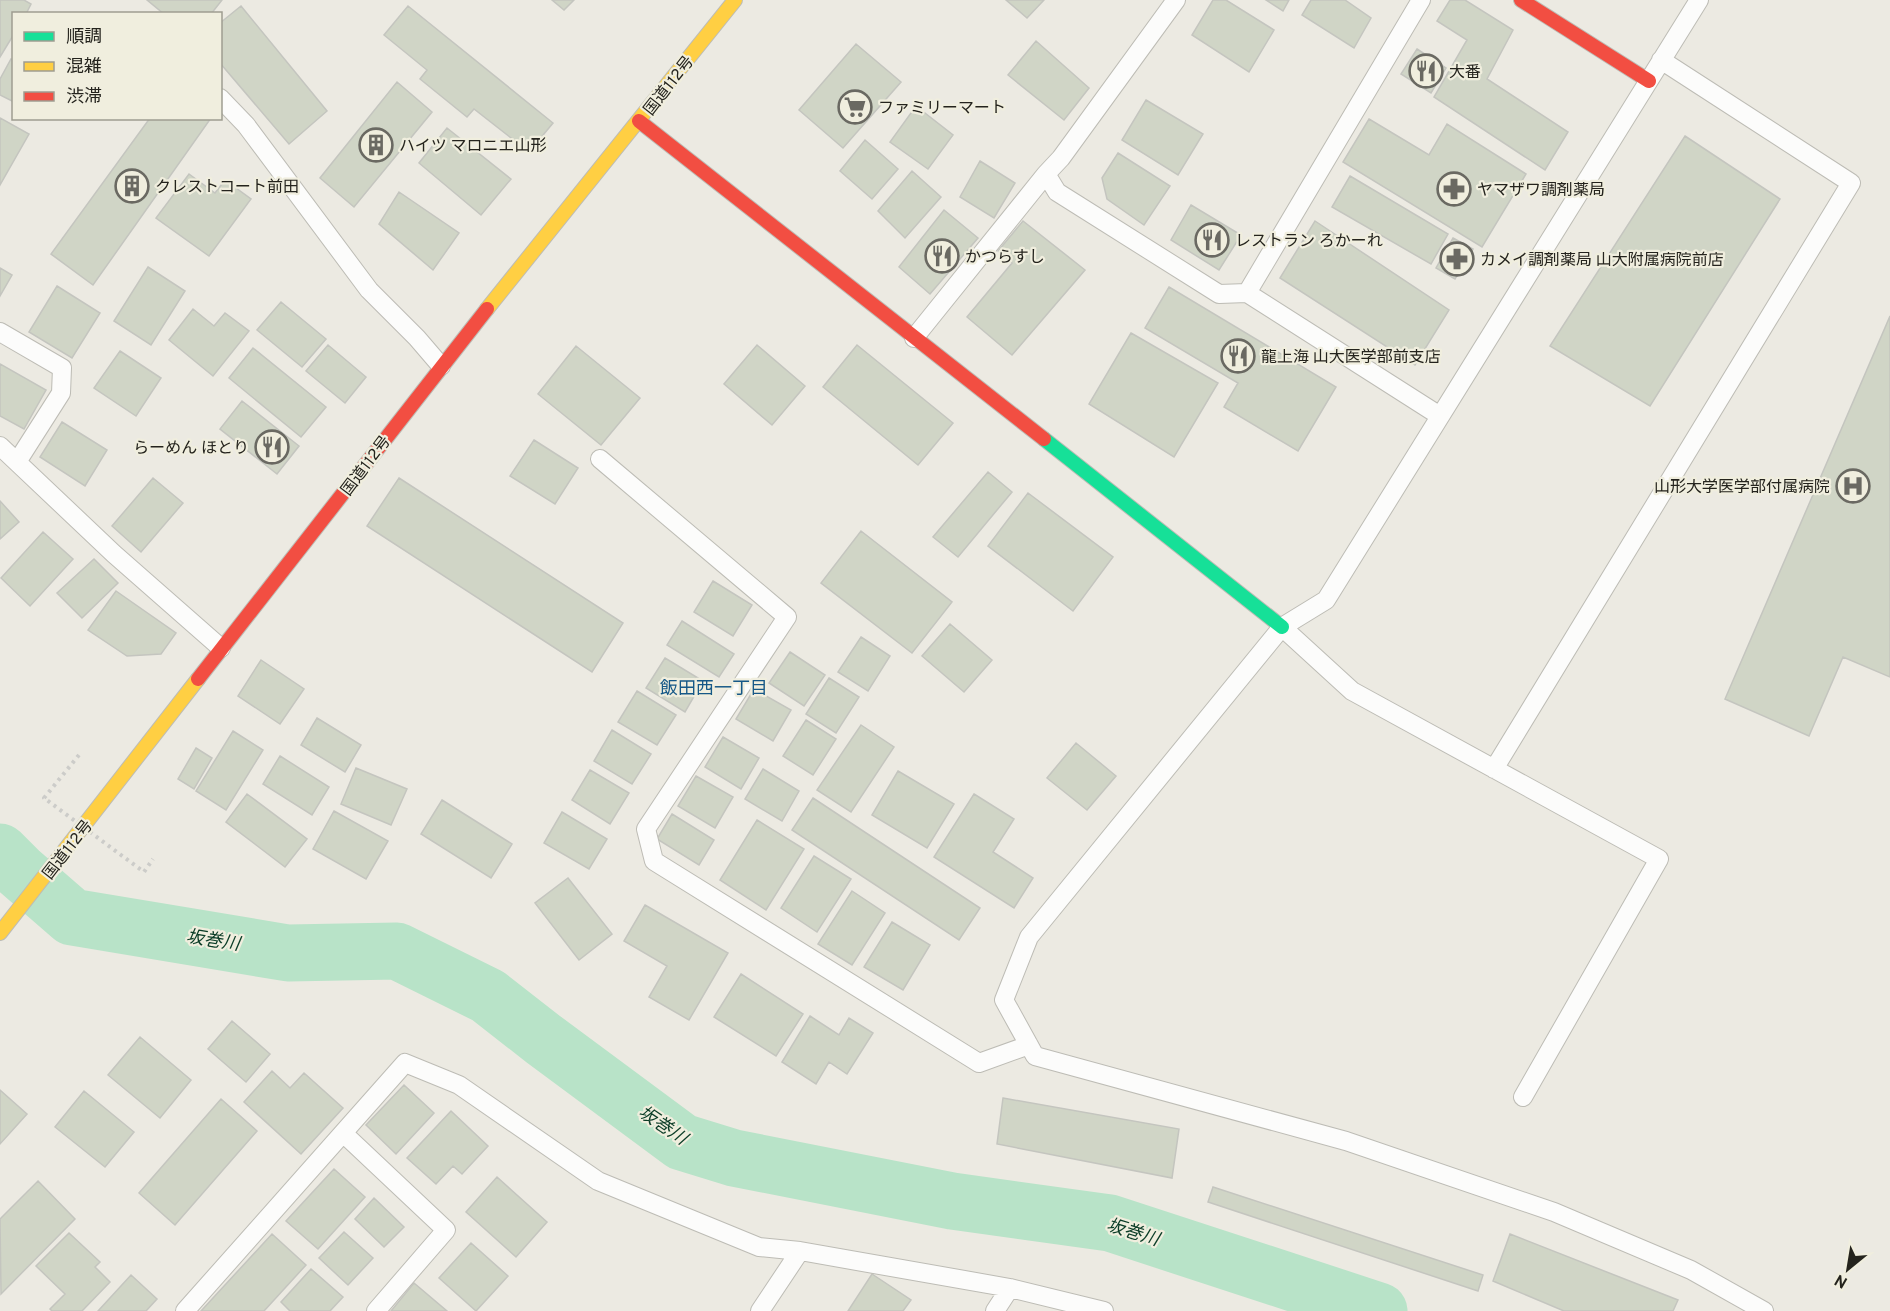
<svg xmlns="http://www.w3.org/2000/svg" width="1890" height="1311" font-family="Overpass,'Noto Sans JP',sans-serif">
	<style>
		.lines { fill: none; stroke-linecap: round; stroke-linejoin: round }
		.river { stroke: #b8e3c8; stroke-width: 57 }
		.building { fill: #d0d5c6; stroke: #c4c5bf; stroke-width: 1.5 }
		.lane-casing { stroke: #bdbcb5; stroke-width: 20 }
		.fast-casing { stroke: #bdbcb5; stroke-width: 16 }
		.slow-casing { stroke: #bdbcb5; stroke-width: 16 }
		.jam-casing { stroke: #bdbcb5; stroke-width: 16 }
		.lane { stroke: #fcfcfb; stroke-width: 18 }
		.fast { stroke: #16e098; stroke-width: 14 }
		.slow { stroke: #ffcf43; stroke-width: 14 }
		.jam { stroke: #f24e42; stroke-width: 14 }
		.path-bridge { stroke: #ccccc9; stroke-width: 4; stroke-dasharray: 3 4.5; stroke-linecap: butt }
		.labels { text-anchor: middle; stroke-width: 4.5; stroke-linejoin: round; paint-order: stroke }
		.poi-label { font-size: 16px; fill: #24231d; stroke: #f0eede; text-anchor: start }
		.street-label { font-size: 16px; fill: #24231d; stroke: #f0eede }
		.neighbourhood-label { font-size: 18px; fill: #165887; stroke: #f0eede }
		.water-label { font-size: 18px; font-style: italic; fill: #0b3d27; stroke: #f0eede }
	</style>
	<rect width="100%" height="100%" fill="#eceae2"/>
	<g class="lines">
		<!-- river -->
		<path class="river" d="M0 852 19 871 72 917 288 953 397 951 488 996 543 1039 682 1142 734 1158 952 1201 1110 1223 1379 1311"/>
	</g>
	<!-- building -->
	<path class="building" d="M0 0H24L31 4 26 14H14V34L0 57Z
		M147 0H222L211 14H164Z
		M552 0H574L564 10Z
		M1006 0H1044L1027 18Z
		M1213 0H1226L1274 30 1249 72 1192 35Z
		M1266 0H1289L1283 11Z
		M1311 0H1345L1371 18 1354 48 1302 15Z
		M1450 0H1465L1513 30 1487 79 1568 132 1545 170 1434 97 1467 40 1437 21Z
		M241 6 327 111 289 144 220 63V23Z
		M408 6 553 123 529 152 474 109 467 117 420 79 427 70 384 35Z
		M1036 41 1089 88 1064 120 1008 75Z
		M856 44 901 82 843 148 799 110Z
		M1417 49 1446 68 1431 93 1401 74Z
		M11 59 14 60V102L0 95V79Z
		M397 82 432 112 354 207 320 178Z
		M1146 100 1203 134 1178 175 1122 140Z
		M916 106 953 135 928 169 890 142Z
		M0 118 29 134 0 185Z
		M150 118H211L93 285 51 254Z
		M1369 119 1429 155 1447 124 1526 174 1482 247 1343 162Z
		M447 128 511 179 481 215 419 163Z
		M1685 136 1780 199 1650 406 1550 346Z
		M865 140 898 169 872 199 840 171Z
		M1118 153 1170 186 1144 225 1107 199 1102 178Z
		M980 161 1015 183 994 218 960 197Z
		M912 171 941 197 905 238 878 211Z
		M189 174 215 193 225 180 251 199 209 256 156 218Z
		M1350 176 1448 234 1431 264 1332 207Z
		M399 192 459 233 433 270 379 224Z
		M1191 205 1241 235 1219 270 1171 240Z
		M944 210 978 238 930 294 899 267Z
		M1023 221 1085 270 1012 355 967 317 1012 263 998 251Z
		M1315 221 1449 310 1415 365 1280 278Z
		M1453 238 1473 249 1455 279 1436 268Z
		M148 267 185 291 151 345 114 321Z
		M0 268 12 275 0 296Z
		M57 286 100 313 72 358 29 332Z
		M1169 287 1336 387 1298 451 1224 407 1238 383 1145 328Z
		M281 302 326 339 302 367 257 330Z
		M193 309 214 326 225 313 249 331 213 376 169 340Z
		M1890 316V677L1843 657 1809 736 1725 699Z
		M1131 333 1218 383 1174 457 1089 404Z
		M328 345 366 377 345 403 306 371Z
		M757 345 805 386 772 425 724 384Z
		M857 345 953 423 918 465 823 387Z
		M576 346 640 398 601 445 538 394Z
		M253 348 326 407 301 437 229 378Z
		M120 351 161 378 136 416 94 388Z
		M0 364 46 390 24 429 0 416Z
		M242 401 299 446 277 474 220 429Z
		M62 422 107 450 85 486 40 457Z
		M534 440 578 468 555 504 510 476Z
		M988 472 1012 492 958 557 933 537Z
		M153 478 183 503 141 552 112 526Z
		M399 478 623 623 592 672 367 526Z
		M1028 493 1113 557 1073 611 988 546Z
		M0 501 19 522 0 539Z
		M861 531 952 602 912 653 821 583Z
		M43 532 73 559 30 606 1 578Z
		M94 559 118 583 82 618 57 593Z
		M713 581 752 605 733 636 694 612Z
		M116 591 176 633 161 654 127 656 88 630Z
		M682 621 734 654 719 677 667 645Z
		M950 624 992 660 964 692 922 656Z
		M861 637 890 656 868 691 838 672Z
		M790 652 825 675 804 706 769 683Z
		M665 658 703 681 685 712 646 688Z
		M261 660 304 689 280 724 238 696Z
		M829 678 859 697 836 733 806 714Z
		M754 689 791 710 773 741 736 719Z
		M637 691 676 715 657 745 618 722Z
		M317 718 361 745 345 772 301 745Z
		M806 720 836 739 813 775 783 756Z
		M861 725 894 747 851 812 817 790Z
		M612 730 651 754 632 784 594 761Z
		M233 731 263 750 226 810 196 791Z
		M723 737 759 758 741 789 705 767Z
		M1076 743 1116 776 1087 810 1047 778Z
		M196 748 212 758 194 789 178 779Z
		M280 756 329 787 312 815 263 784Z
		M356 768 407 789 391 825 341 804Z
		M763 769 799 791 782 821 745 799Z
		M590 770 629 793 610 824 572 800Z
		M898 771 954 804 927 848 872 815Z
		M696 776 733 797 715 828 678 806Z
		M247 794 307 839 285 867 226 822Z
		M974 794 1014 819 993 852 1033 878 1014 908 934 857Z
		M813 798 980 908 959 940 792 830Z
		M442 800 512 844 491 878 421 834Z
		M334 811 388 841 366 879 313 849Z
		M562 812 607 839 589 869 544 843Z
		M672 814 714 840 699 865 657 839Z
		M757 820 804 849 766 910 720 880Z
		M814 856 851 879 817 932 781 908Z
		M568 878 612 934 579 960 535 903Z
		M852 891 885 913 852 965 818 944Z
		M645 905 728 953 689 1020 649 997 667 966 624 941Z
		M892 922 930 945 903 990 864 967Z
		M741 974 803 1014 776 1056 714 1017Z
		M810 1016 839 1035 849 1018 873 1033 847 1074 829 1062 816 1084 782 1062Z
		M232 1021 270 1054 246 1082 208 1049Z
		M140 1037 191 1080 160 1118 108 1075Z
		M272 1071 290 1088 304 1073 343 1108 301 1154 244 1102Z
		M404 1085 434 1113 396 1154 366 1125Z
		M0 1090 27 1114 0 1144Z
		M84 1091 134 1132 105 1167 55 1127Z
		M1003 1098 1179 1129 1172 1178 997 1144Z
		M221 1099 257 1131 175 1225 139 1193Z
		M451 1111 488 1146 462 1174 453 1166 436 1184 407 1158Z
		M334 1169 365 1197 318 1249 286 1221Z
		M497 1177 547 1222 516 1257 466 1212Z
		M38 1181 75 1219 1 1294 0 1219Z
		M1213 1187 1483 1275 1478 1291 1208 1202Z
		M374 1198 404 1227 384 1247 355 1219Z
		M344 1232 373 1258 348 1285 319 1258Z
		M69 1233 100 1262 95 1267 110 1282 82 1311H52L50 1309 65 1294 36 1266Z
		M272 1234 306 1265 264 1311H201Z
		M1510 1234 1678 1300 1673 1311H1564L1493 1281Z
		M471 1243 508 1276 476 1311 439 1278Z
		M311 1269 343 1297 330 1311H290L281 1302Z
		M872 1274 911 1300 903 1311H848Z
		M131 1275 157 1299 146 1311H98Z
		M414 1283 447 1311H391Z"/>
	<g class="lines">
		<defs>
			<path id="lane" d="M1176 0 1061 158 1046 174 1057 192 1219 294 1247 293
				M1421 0 1247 293 1440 416
				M1699 0 1326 600 1282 627 1029 937 1004 1000 1035 1056 1346 1141 1554 1212 1691 1270 1764 1311
				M220 98 246 125 369 290 417 338 441 366
				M0 332 62 368 61 393 17 462
				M914 338 1046 174
				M0 446 114 554 221 648
				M600 459 787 617 646 829 654 861 979 1063 1029 1045
				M1282 627 1352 691 1659 859 1523 1097
				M1494 769 1851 183 1661 60
				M343 1133 446 1230 376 1311
				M185 1311 405 1063 459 1085 598 1181 759 1247 800 1251 1010 1288 1104 1311
				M760 1311 800 1251
				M995 1311 1010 1288"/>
			<path id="fast" d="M1044 439 1282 627"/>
			<path id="slow" d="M487 309 735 0
				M0 933 198 679"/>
			<path id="jam" d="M1521 0 1649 81
				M639 121 1044 439
				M198 679 487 309"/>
		</defs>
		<!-- lane casing -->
		<use href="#lane" class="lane-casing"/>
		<!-- fast casing -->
		<use href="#fast" class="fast-casing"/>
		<!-- slow casing -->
		<use href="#slow" class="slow-casing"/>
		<!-- jam casing -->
		<use href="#jam" class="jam-casing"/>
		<!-- lane -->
		<use href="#lane" class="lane"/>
		<!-- fast -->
		<use href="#fast" class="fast"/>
		<!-- slow -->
		<use href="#slow" class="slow"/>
		<!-- jam -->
		<use href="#jam" class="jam"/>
		<!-- path-bridge -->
		<path class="path-bridge" d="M79 755 44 798 144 872 153 859"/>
	</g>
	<!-- icons -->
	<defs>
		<symbol id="restaurant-ring" viewBox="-11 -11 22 22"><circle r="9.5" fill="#f0eede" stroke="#6a6962" stroke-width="1.5"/><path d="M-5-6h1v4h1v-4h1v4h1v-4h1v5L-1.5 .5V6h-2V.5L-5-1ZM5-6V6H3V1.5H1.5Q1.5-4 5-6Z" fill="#6a6962"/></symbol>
		<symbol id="supermarket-ring" viewBox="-11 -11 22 22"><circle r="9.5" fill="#f0eede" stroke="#6a6962" stroke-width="1.5"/><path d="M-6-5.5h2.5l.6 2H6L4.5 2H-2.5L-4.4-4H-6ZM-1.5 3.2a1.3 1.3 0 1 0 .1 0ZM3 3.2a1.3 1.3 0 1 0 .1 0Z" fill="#6a6962"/></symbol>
		<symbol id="building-ring" viewBox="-11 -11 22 22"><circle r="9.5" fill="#f0eede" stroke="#6a6962" stroke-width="1.5"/><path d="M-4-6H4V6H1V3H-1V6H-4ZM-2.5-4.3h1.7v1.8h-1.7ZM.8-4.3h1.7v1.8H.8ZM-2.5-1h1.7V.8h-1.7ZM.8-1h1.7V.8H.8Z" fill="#6a6962"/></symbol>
		<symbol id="pharmacy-ring" viewBox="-11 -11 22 22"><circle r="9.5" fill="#f0eede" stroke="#6a6962" stroke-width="1.5"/><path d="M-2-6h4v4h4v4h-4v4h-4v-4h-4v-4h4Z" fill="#6a6962"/></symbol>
		<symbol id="hospital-ring" viewBox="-11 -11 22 22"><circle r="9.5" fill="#f0eede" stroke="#6a6962" stroke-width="1.5"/><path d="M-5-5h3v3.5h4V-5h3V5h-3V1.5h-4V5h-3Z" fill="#6a6962"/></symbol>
	</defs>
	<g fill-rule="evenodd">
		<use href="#restaurant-ring" x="1407" y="52" width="38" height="38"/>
		<use href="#supermarket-ring" x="836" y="88" width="38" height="38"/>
		<use href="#building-ring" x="357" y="126" width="38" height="38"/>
		<use href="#building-ring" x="113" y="167" width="38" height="38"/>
		<use href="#pharmacy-ring" x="1435" y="170" width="38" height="38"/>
		<use href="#restaurant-ring" x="1193" y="221" width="38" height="38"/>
		<use href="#restaurant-ring" x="923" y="237" width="38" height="38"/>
		<use href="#pharmacy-ring" x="1438" y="240" width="38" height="38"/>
		<use href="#restaurant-ring" x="1219" y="337" width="38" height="38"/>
		<use href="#restaurant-ring" x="253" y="428" width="38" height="38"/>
		<use href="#hospital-ring" x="1834" y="467" width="38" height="38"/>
	</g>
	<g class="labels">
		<!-- poi labels -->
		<g class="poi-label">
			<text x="1449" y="77">大番</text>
			<text x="878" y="113">ファミリーマート</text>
			<text x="399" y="151">ハイツ マロニエ山形</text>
			<text x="155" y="192">クレストコート前田</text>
			<text x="1477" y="195">ヤマザワ調剤薬局</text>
			<text x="1235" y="246">レストラン ろかーれ</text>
			<text x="965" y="262">かつらすし</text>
			<text x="1480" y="265">カメイ調剤薬局 山大附属病院前店</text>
			<text x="1261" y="362">龍上海 山大医学部前支店</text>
			<text x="249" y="453" text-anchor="end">らーめん ほとり</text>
			<text x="1830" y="492" text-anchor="end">山形大学医学部付属病院</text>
		</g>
		<!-- street labels -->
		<g class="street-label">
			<text transform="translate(668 85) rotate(-52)" y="6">国道112号</text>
			<text transform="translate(365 465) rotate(-53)" y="6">国道112号</text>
			<text transform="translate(67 849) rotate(-52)" y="6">国道112号</text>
		</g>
		<!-- neighbourhood labels -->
		<g class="neighbourhood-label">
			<text x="714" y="694">飯田西一丁目</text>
		</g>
		<!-- water labels -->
		<g class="water-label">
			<text transform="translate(213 940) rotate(9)" y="6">坂巻川</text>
			<text transform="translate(663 1125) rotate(34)" y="6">坂巻川</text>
			<text transform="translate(1133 1232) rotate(17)" y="6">坂巻川</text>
		</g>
	</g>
	<!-- legend -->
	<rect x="12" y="12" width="210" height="108" fill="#f0eede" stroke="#9e9d91" stroke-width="1.5"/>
	<rect x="24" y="32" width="30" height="9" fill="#16e098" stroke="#9e9d91" stroke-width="1.5"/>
	<text x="66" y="42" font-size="18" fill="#24231d">順調</text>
	<rect x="24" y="62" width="30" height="9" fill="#ffcf43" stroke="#9e9d91" stroke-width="1.5"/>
	<text x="66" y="72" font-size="18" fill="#24231d">混雑</text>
	<rect x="24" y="92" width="30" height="9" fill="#f24e42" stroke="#9e9d91" stroke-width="1.5"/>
	<text x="66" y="102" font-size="18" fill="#24231d">渋滞</text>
	<!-- north arrow -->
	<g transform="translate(1848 1269) rotate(210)" stroke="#f0eede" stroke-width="4.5" paint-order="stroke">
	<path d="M0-4.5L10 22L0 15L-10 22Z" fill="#24231d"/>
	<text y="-9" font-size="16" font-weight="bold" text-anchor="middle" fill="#24231d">N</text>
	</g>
</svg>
